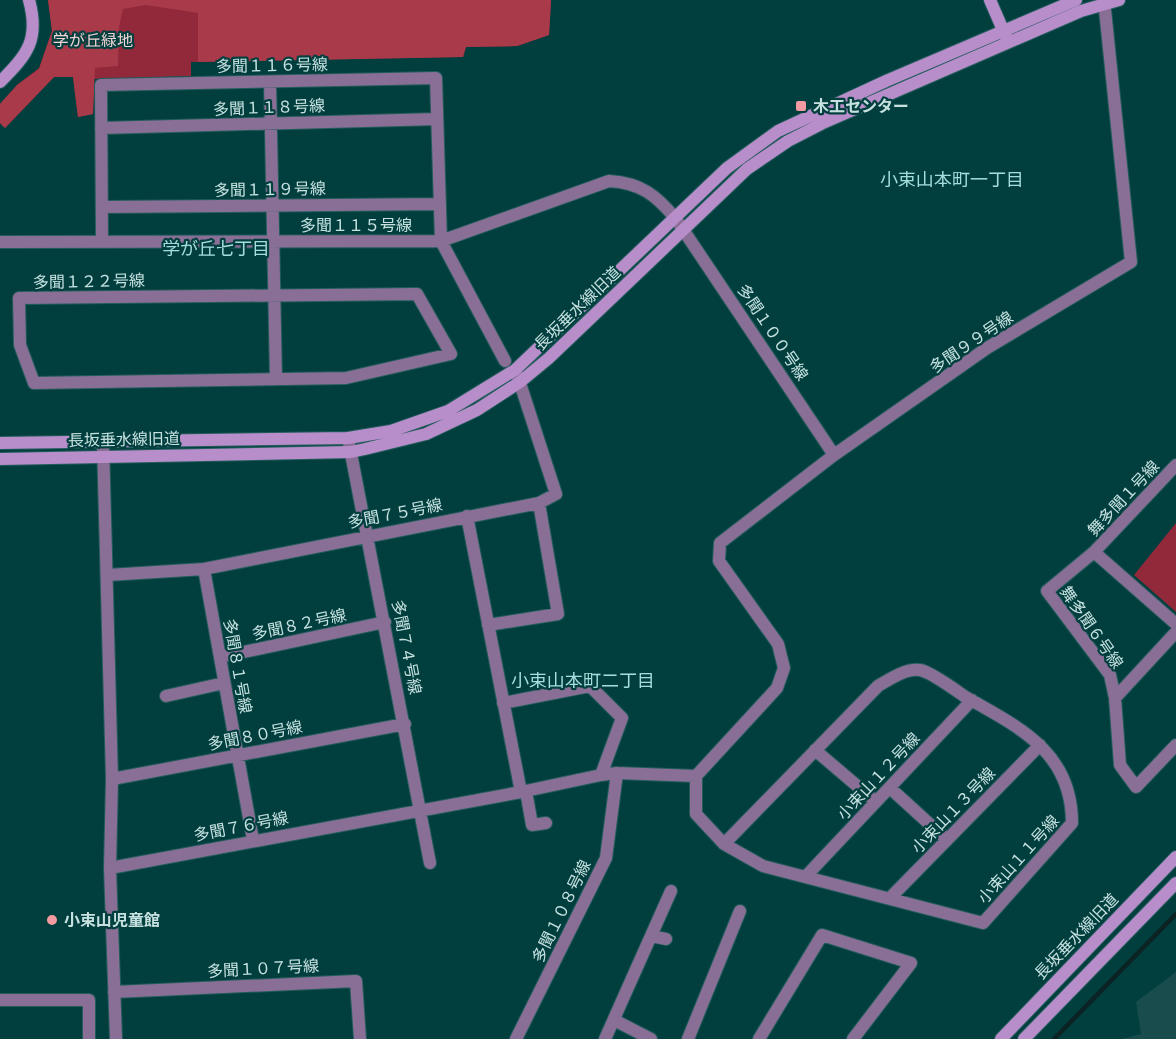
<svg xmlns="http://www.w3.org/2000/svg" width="1176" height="1039" font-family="'Noto Sans','Noto Sans JP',sans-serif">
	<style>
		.built { fill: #194c4c }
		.green { fill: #91293b }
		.forest { fill: #a83a4a }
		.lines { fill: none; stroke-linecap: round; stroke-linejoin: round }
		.stream { stroke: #0c2323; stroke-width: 4.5 }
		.street-casing { stroke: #245c5c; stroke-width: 14 }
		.secondary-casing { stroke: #245c5c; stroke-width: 14 }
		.street { stroke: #896f95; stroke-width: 12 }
		.secondary { stroke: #b78dca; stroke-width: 12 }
		.poi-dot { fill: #f49aa1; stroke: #013f3f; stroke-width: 2 }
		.labels { text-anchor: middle; stroke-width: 4.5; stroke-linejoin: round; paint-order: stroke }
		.park-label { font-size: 16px; fill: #f2d3d4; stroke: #013f3f }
		.street-label { font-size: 16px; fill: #c6e1e0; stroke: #013f3f }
		.poi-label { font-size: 16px; font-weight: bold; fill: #c6e1e0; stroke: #013f3f; text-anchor: start }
		.neighbourhood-label { font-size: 18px; fill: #a6dddc; stroke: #013f3f }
	</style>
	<rect width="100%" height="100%" fill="#013f3f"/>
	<!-- built -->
	<path class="built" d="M1176 972V1039H1122L1141 1034 1136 1002Z"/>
	<!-- green -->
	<path class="green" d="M48 0H551L549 35 517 46 466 47 463 57 191 62V76L94 79 93 114 78 117 73 77H54L5 128 0 123V104L17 85 39 68 52 31Z
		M1176 523V612L1134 575Z"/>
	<!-- forest -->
	<path class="forest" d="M48 0H551L549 35 517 46 466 47 463 57 198 62V13L146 5 123 9 119 27 118 66 95 68 93 114 78 117 73 77H54L5 128 0 123V104L17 85 39 69 52 31Z"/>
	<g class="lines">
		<!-- stream -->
		<path class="stream" d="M1054 1039 1176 914"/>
		<defs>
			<path id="street" d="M270 82 276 379
				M101 128 437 119
				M102 207 440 204
				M102 241 101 85 436 78 441 241 505 361
				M0 242 441 241 609 181C641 183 656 195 676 219L834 455
				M417 294 451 354 346 378 34 383 20 345 19 298Z
				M348 438 430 863
				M103 443 112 779 110 868 521 792 467 516
				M1176 465 1094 552 1176 624
				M1094 552 1047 591 1110 675 1115 698 1120 765 1136 787 1176 745
				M204 569 253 840
				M108 575 204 569 539 503 556 494 517 374
				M488 625 558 614 539 503
				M220 657 385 622
				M166 696 224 683
				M1115 698 1176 632
				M503 703 590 686 622 718 601 775 521 792
				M815 750 876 802
				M617 773 696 776
				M112 779 405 724
				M890 788 947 840
				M526 791 532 825 546 823
				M724 844 878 686C890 679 906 668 920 670 931 672 954 689 964 696 1018 727 1072 751 1072 823L983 923 763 866 724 844 696 814V776L777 688 784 668 778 644 719 561 720 543 834 455 987 348 1131 262 1104 0
				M110 868 116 1039
				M807 875 972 700
				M890 898 1040 745
				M651 936 666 939
				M114 992 356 981 360 1039
				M0 1000H89V1039
				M614 1020 651 1039
				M516 1039 606 858 617 773 601 775
				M605 1039 671 891
				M688 1039 740 911
				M759 1039 822 935 911 963 853 1039"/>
			<path id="secondary" d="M990 0 1006 37
				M0 82C27 55 40 40 29 0
				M0 443 348 438 391 431 448 411 515 370 727 168 778 131 886 81 1076 0
				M0 459 351 452 365 449 426 434 477 410 520 382 549 358 747 169 788 141 825 122 1081 11 1119 0
				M1001 1039 1176 857
				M1024 1039 1176 883"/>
		</defs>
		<!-- street casing -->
		<use href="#street" class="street-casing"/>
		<!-- secondary casing -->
		<use href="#secondary" class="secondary-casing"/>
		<!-- street -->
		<use href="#street" class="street"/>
		<!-- secondary -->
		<use href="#secondary" class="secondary"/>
	</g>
	<!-- markers -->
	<g class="poi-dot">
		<rect x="795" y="100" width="12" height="12" rx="3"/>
		<circle cx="52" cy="920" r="6"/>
	</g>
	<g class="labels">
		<!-- park labels -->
		<g class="park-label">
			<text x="93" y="46">学が丘緑地</text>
		</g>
		<!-- street labels -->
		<g class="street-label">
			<text transform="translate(272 65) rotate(-1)" y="6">多聞１１６号線</text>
			<text transform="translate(269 107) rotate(-2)" y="6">多聞１１８号線</text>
			<text transform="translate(270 189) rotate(-1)" y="6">多聞１１９号線</text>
			<text x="356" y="231">多聞１１５号線</text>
			<text transform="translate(89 281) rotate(-1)" y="6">多聞１２２号線</text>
			<text transform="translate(577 308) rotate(-44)" y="6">長坂垂水線旧道</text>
			<text transform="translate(773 332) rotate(56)" y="6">多聞１００号線</text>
			<text transform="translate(971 342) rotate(-34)" y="6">多聞９９号線</text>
			<text transform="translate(124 439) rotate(-1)" y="6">長坂垂水線旧道</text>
			<text transform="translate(1123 498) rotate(-47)" y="6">舞多聞１号線</text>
			<text transform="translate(395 513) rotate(-11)" y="6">多聞７５号線</text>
			<text transform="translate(299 624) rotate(-12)" y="6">多聞８２号線</text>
			<text transform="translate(1092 627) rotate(55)" y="6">舞多聞６号線</text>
			<text transform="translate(407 647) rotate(79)" y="6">多聞７４号線</text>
			<text transform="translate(238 666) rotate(80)" y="6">多聞８１号線</text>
			<text transform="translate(255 735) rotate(-11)" y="6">多聞８０号線</text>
			<text transform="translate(878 776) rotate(-47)" y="6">小束山１２号線</text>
			<text transform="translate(953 810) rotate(-46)" y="6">小束山１３号線</text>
			<text transform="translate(241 826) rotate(-11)" y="6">多聞７６号線</text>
			<text transform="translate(1018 859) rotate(-48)" y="6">小束山１１号線</text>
			<text transform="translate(561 911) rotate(-64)" y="6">多聞１０８号線</text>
			<text transform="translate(1076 936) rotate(-46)" y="6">長坂垂水線旧道</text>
			<text transform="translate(263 968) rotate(-3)" y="6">多聞１０７号線</text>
		</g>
		<!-- poi labels -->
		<g class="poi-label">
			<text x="813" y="112">木工センター</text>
			<text x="64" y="926">小束山児童館</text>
		</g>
		<!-- neighbourhood labels -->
		<g class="neighbourhood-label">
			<text x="952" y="186">小束山本町一丁目</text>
			<text x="216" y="255">学が丘七丁目</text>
			<text x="583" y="687">小束山本町二丁目</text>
		</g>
	</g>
</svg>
